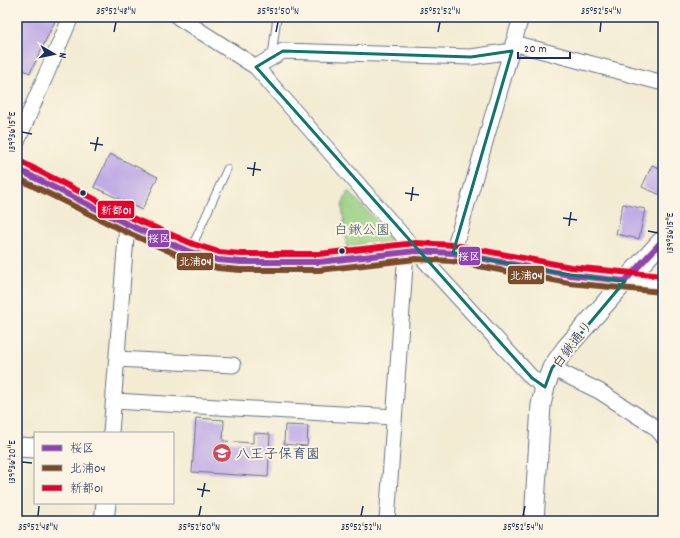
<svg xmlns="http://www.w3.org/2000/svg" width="680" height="538" font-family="Dekko,'Klee One',sans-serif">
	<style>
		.green { fill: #94ce81; stroke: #587e70 }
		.building { fill: #c0ace5 }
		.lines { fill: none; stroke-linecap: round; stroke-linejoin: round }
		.service-casing { stroke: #677187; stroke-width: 9 }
		.minor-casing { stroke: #677187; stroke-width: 17 }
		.tertiary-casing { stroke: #677187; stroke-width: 21 }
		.service { stroke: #fff; stroke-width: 7 }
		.minor { stroke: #fff; stroke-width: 15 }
		.tertiary { stroke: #fff; stroke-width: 19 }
		.bus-1-casing { stroke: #fcf5e5; stroke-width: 9 }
		.bus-2-casing { stroke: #fcf5e5; stroke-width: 9 }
		.bus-3-casing { stroke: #fcf5e5; stroke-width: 9 }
		.bus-1 { stroke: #8e44ad; stroke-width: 6 }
		.bus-2 { stroke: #7a4b2a; stroke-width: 6 }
		.bus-3 { stroke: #e4002b; stroke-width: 6 }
		.marked { fill: none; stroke: #0f766e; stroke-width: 3; stroke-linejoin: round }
		.ticks { fill: none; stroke: #1b2f5e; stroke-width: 1.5 }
		.bus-dot { fill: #1b2f5e; stroke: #fcf5e5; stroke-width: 1.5 }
		.labels { text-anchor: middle; stroke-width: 4; stroke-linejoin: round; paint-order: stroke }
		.park-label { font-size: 14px; fill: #395767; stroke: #fcf5e5 }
		.street-label { font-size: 14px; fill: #1b2f5e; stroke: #fcf5e5 }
		.poi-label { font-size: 14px; fill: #1b2f5e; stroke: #fcf5e5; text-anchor: start }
		.line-badge { stroke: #fcf5e5; stroke-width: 1.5 }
		.badge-label { font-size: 11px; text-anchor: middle; font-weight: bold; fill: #fff }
		.neatline { fill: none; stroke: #1b2f5e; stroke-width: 1.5 }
		.ticks-label { font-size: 10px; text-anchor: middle; fill: #1b2f5e }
	</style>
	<rect width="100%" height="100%" fill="#fcf5e5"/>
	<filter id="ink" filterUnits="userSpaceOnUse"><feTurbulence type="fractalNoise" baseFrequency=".025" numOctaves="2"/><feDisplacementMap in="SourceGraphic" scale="8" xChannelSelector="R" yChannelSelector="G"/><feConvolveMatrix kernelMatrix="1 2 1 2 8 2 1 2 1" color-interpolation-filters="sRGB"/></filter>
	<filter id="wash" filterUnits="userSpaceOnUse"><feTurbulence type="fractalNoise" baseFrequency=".012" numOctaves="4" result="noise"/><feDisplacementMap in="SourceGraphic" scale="16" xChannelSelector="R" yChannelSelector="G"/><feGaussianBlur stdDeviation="0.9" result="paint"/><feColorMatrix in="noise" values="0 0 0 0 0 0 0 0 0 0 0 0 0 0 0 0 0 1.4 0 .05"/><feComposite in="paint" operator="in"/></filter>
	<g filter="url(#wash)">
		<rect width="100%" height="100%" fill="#f3ecd3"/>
		<!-- green -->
		<path class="green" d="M348 191 397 242 347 249 342 206Z"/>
		<g id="blocks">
			<!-- building -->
			<path class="building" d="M17 17H57L30 73 17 67V41L18 39 17 38Z
				M110 154 158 177 142 210 94 187Z
				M652 165 663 170V196L642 187Z
				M623 204 645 209 639 239 616 234Z
				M196 418 224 420 223 441 253 443V433L270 434 268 477 192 472Z
				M285 425 308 426 307 446 284 444Z"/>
		</g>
	</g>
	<g filter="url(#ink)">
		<use href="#blocks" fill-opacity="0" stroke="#677187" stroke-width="1"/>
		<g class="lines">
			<defs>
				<path id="service" d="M272 56 277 17
					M190 251 227 169"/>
				<path id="minor" d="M178 17 256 67 416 251 532 378 545 387
					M513 43 663 83
					M256 67 283 51 471 57 512 51
					M17 142 71 17
					M453 253 521 17
					M117 359 233 365
					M552 368 599 391 655 427 663 436
					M114 401 394 417
					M111 433 127 224
					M387 521 406 252"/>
				<path id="tertiary" d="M17 169 127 224 190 252 218 260 241 262H319L416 251 453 253 570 275 663 284
					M17 447 35 448
					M104 521 106 503
					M534 521 541 405 545 387 552 368 566 348 625 281 663 240"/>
			</defs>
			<!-- service casing -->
			<use href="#service" class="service-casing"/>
			<!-- minor casing -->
			<use href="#minor" class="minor-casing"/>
			<!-- tertiary casing -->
			<use href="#tertiary" class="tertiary-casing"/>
			<!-- service -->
			<use href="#service" class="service"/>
			<!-- minor -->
			<use href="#minor" class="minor"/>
			<!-- tertiary -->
			<use href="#tertiary" class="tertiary"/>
			<defs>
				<path id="bus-1" d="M17 169 127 224 190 252 218 260 241 262H319L416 251 453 253 570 275 625 281
					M625 281 663 240"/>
				<path id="bus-2" d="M17 178 124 231 187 259 217 268 241 270H319L416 259 452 261 569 283 662 292"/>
				<path id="bus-3" d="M21 162 130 217 193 244 219 252 241 254H319L416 243 454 245 571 267 663 276"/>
			</defs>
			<!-- bus-1 casing -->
			<use href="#bus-1" class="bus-1-casing"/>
			<!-- bus-2 casing -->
			<use href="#bus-2" class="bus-2-casing"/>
			<!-- bus-3 casing -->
			<use href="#bus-3" class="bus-3-casing"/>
			<!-- bus-1 -->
			<use href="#bus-1" class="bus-1"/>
			<!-- bus-2 -->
			<use href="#bus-2" class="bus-2"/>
			<!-- bus-3 -->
			<use href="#bus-3" class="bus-3"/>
		</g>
	</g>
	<!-- marked area -->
	<path class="marked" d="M283 51 471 57 512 51 453 253 570 275 625 281 552 368 545 387 532 378 256 67Z"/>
	<!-- ticks -->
	<path class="ticks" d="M114 32 116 22M276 32 278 22M438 32 440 22M600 32 601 22M22 132 32 134M90 143 103 145M95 151 98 137M247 168 261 170M253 176 255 162M405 193 419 195M411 201 413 187M563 218 577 220M569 226 571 212M648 231 658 233M22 462 32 463M197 489 210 491M202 497 205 483M38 516 39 506M199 516 201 506M361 516 363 506M523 516 525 506"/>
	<!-- icons -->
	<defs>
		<symbol id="school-disc" viewBox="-11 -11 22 22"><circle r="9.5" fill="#d1495b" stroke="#fcf5e5"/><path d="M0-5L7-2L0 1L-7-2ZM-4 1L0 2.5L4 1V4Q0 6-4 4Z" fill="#fff"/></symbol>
	</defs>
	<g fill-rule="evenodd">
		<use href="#school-disc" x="211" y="442" width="22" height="22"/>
	</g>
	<!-- markers -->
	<g class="bus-dot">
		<circle cx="83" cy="193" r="3.5"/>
		<circle cx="342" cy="251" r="3.5"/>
	</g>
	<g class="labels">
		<!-- park labels -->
		<g class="park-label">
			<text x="362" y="234">白鍬公園</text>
		</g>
		<!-- street labels -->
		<g class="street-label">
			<text transform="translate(572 344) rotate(-52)" y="5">白鍬通り</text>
		</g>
		<!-- poi labels -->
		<g class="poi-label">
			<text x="236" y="458">八王子保育園</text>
		</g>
	</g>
	<g class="line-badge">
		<rect x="97" y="200" width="38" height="19" rx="4" fill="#e4002b"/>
		<rect x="147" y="229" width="23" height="19" rx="4" fill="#8e44ad"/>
		<rect x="458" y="246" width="23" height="20" rx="4" fill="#8e44ad"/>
		<rect x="176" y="252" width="38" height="19" rx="4" fill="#7a4b2a"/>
		<rect x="507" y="265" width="38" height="20" rx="4" fill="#7a4b2a"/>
	</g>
	<g class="badge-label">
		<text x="116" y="214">新都01</text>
		<text x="159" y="242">桜区</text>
		<text x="469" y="260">桜区</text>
		<text x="195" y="265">北浦04</text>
		<text x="526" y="279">北浦04</text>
	</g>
	<!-- margin -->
	<rect width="680" height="538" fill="none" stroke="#fcf5e5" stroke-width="44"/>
	<!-- legend -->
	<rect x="34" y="432" width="140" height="72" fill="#fcf5e5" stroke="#a2a6af"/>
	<rect x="42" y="445" width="20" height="6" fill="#8e44ad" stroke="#a2a6af"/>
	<text x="70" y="452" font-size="12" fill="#1b2f5e">桜区</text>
	<rect x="42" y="465" width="20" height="6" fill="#7a4b2a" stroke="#a2a6af"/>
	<text x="70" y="472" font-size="12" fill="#1b2f5e">北浦04</text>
	<rect x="42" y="485" width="20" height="6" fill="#e4002b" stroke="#a2a6af"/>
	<text x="70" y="492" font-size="12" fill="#1b2f5e">新都01</text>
	<!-- north arrow -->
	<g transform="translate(54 54) rotate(99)" stroke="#fcf5e5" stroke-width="3" paint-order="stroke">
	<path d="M0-3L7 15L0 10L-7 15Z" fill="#1b2f5e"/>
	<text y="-6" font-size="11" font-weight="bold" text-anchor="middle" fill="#1b2f5e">N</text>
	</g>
	<!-- scale -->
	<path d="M518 52v6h52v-6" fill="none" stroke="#1b2f5e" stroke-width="2"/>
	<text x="524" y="52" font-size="12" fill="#1b2f5e" stroke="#fcf5e5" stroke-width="3" paint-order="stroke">20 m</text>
	<rect x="22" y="22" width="636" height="494" class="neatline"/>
	<g class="ticks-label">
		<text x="116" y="14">35°52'48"N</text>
		<text x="278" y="14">35°52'50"N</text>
		<text x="440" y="14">35°52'52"N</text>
		<text x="601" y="14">35°52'54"N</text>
		<text transform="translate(11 132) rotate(-90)" y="4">139°36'15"E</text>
		<text transform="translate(669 233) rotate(-90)" y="4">139°36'15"E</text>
		<text transform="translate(11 462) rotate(-90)" y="4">139°36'20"E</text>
		<text x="38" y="530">35°52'48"N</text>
		<text x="199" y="530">35°52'50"N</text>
		<text x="361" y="530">35°52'52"N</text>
		<text x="523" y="530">35°52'54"N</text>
	</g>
</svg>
